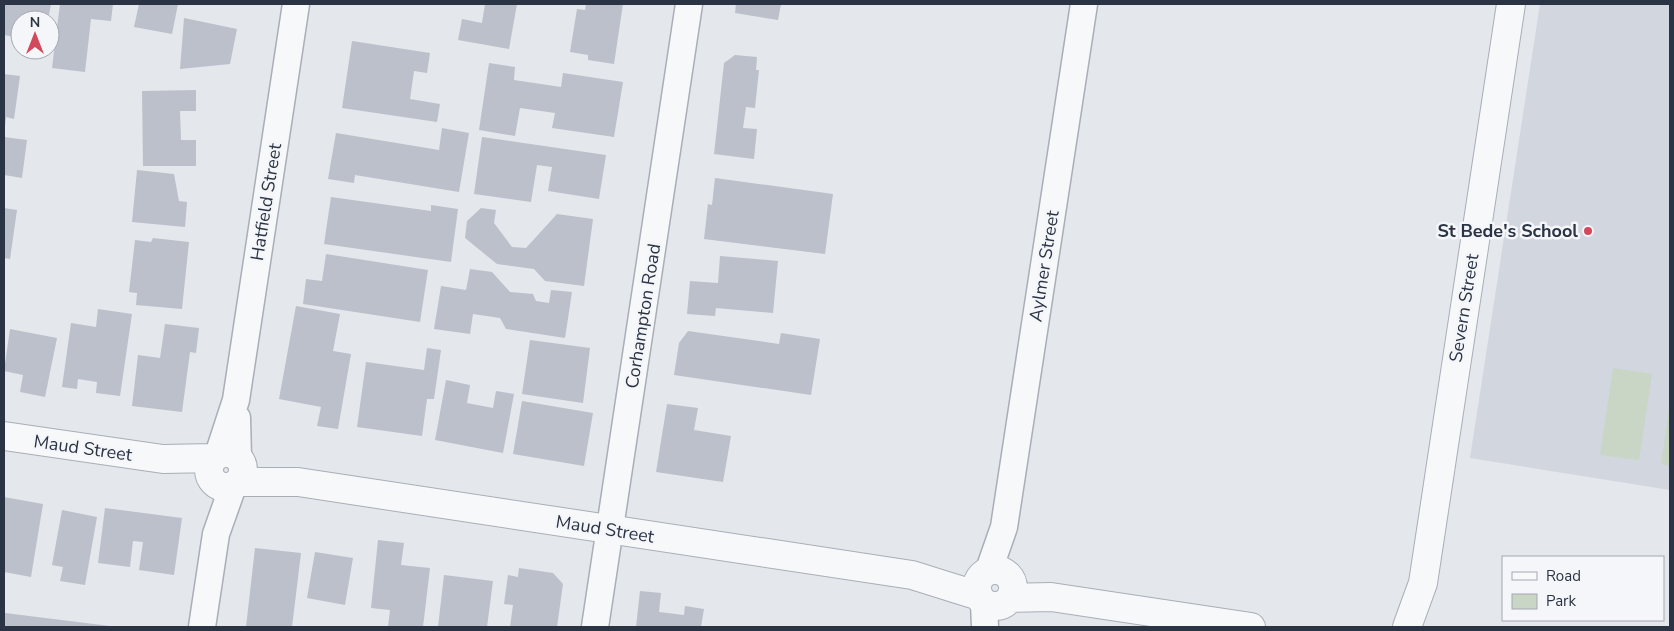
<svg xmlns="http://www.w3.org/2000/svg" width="1674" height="631" font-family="'Nunito Sans',sans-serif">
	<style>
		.built { fill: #d2d6de }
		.green { fill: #c9d6c5 }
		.building { fill: #bbc0ca }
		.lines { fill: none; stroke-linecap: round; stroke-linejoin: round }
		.minor-casing { stroke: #a9aeb7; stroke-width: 29 }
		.tertiary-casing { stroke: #a9aeb7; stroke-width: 30 }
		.minor { stroke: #f7f8fa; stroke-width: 26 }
		.tertiary { stroke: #f7f8fa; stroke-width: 28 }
		.poi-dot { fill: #d1495b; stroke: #f4f6f9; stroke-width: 2 }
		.labels { text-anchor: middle; stroke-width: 5; stroke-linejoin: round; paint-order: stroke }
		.street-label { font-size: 18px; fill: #2b3445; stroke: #f4f6f9 }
		.poi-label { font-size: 18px; font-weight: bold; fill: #2b3445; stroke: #f4f6f9; text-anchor: end }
	</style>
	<rect width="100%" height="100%" fill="#e4e7ec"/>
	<!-- built -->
	<path class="built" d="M1540 4H1670V490L1470 458Z"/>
	<!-- green -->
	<path class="green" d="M1613 368 1652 374 1639 460 1600 455Z
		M1670 403V466L1661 464Z"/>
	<!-- building -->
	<path class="building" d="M4 4H51L48 20H20V38L4 35Z
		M60 4H113L111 21 91 19 85 72 52 68Z
		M139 4H178L172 34 134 27Z
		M485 4H517L509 49 458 40 462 19 482 23Z
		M586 4H623L614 64 588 60V55L570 52 577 9 585 10Z
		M736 4H781L778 20 735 13Z
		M184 18 237 29 230 64 180 69Z
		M352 41 430 53 427 73 414 71 410 99 440 104 437 122 342 108Z
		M735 55 757 57 756 70H759L755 108 746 107 743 128 757 129 754 159 714 154 724 63Z
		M489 63 515 67 514 80 561 87 563 73 623 82 614 137 552 128 555 113 520 108 515 136 479 130Z
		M4 74 20 76 14 119 6 117 5 126Z
		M196 90V111H180L181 140H196V166H143L142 91Z
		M442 128 469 133 459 192 355 175 354 183 328 179 336 133 439 150Z
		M4 137 27 140 22 178 4 175Z
		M482 137 606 155 599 199 548 191 552 167 537 165 531 202 474 194Z
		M137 170 174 174 179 201 187 202 185 227 132 222Z
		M715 178 833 194 825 254 704 239 708 204 712 205Z
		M331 197 431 211V205L458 209 451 262 324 244Z
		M4 208 17 210 10 259 4 258Z
		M481 208 496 210 494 223 512 247 526 248 557 214 593 219 584 286 545 281 534 269 497 264 465 238 467 221Z
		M153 238 189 242 182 309 136 305 137 293 129 292 135 240 151 242Z
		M326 254 428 270 420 322 303 304 306 279 322 281Z
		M720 256 778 261 773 313 716 308 715 316 687 314 690 281 718 283Z
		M470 269 492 272 510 292 533 294 536 301 549 303 551 290 572 292 565 338 506 329 500 318 473 314 470 334 434 329 441 286 466 290Z
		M296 306 340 314 333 351 351 354 338 429 317 426 321 407 279 399Z
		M98 309 132 314 120 396 96 393 97 382 78 379 77 389 62 387 71 323 96 327Z
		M165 324 199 328 196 353 190 352 182 412 132 406 138 355 160 358Z
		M10 329 57 338 45 397 20 392 23 375 4 371Z
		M688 331 779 344 781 333 820 339 811 395 674 375 679 343Z
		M530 340 590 348 583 403 522 394Z
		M427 348 441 350 434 399H427L422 436 357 427 366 362 424 370Z
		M446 380 470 385 467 403 493 408 496 391 514 394 503 453 435 440Z
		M522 401 593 413 584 466 513 454Z
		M667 404 698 408 694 430 731 436 723 482 656 472Z
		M4 497 43 504 31 577 4 572 5 560H4Z
		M105 508 182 518 174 575 139 570 143 542 133 541 130 567 98 563Z
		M62 510 97 517 85 585 60 581 63 567 52 565Z
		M378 540 404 543 401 565 430 568 423 627H388L390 610 371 608Z
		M255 548 301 553 292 627H246Z
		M315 552 353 558 345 605 307 598Z
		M519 568 553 573 563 584 557 627H510L513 605 504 604 508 575 518 577Z
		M444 575 493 581 487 627H438Z
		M640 591 661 593 659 612 684 615 685 606 704 609 701 627H636Z
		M5 613 110 626V627H4Z"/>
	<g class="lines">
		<defs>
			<path id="minor" d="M237 418 238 458
				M218 455 236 400 296 4
				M989 570 1004 527 1084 4
				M984 602 985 627
				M202 627 216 534 233 486
				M595 627 689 4"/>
			<path id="tertiary" d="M4 436 163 459 214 458
				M209 470a17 17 0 1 1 34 0a17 17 0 1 1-34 0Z
				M238 482H298L912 575 979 596
				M977 588a18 18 0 1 1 36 0a18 18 0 1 1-36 0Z
				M1010 598 1051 597 1251 627
				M1407 627 1423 583 1511 4"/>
		</defs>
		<!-- minor casing -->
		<use href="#minor" class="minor-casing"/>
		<!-- tertiary casing -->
		<use href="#tertiary" class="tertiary-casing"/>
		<!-- minor -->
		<use href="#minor" class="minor"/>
		<!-- tertiary -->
		<use href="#tertiary" class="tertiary"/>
	</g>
	<!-- markers -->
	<circle class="poi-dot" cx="1588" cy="231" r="5"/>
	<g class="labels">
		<!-- street labels -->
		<g class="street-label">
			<text transform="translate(266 202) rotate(-81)" y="6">Hatfield Street</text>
			<text transform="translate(1044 266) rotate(-81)" y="6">Aylmer Street</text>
			<text transform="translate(1464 308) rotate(-81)" y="6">Severn Street</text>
			<text transform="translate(643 316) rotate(-81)" y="6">Corhampton Road</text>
			<text transform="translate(83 448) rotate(8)" y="6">Maud Street</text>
			<text transform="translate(605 529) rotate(9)" y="6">Maud Street</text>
		</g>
		<!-- poi labels -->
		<g class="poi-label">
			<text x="1578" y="237">St Bede's School</text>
		</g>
	</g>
	<!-- border -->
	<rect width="1674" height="631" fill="none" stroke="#2b3445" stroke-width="10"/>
	<!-- legend -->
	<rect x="1502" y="556" width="162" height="65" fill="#f4f6f9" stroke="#a4a8b1"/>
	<rect x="1512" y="572" width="25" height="8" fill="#f7f8fa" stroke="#a4a8b1"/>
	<text x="1546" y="581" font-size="15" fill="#2b3445">Road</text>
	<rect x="1512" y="594" width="25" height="15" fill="#c9d6c5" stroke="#a4a8b1"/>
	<text x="1546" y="606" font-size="15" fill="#2b3445">Park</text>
	<!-- north arrow -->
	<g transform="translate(35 35)"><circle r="24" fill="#f4f6f9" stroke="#a4a8b1"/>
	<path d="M0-4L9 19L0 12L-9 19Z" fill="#d1495b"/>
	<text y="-8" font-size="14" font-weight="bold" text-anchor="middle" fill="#2b3445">N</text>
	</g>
</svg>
